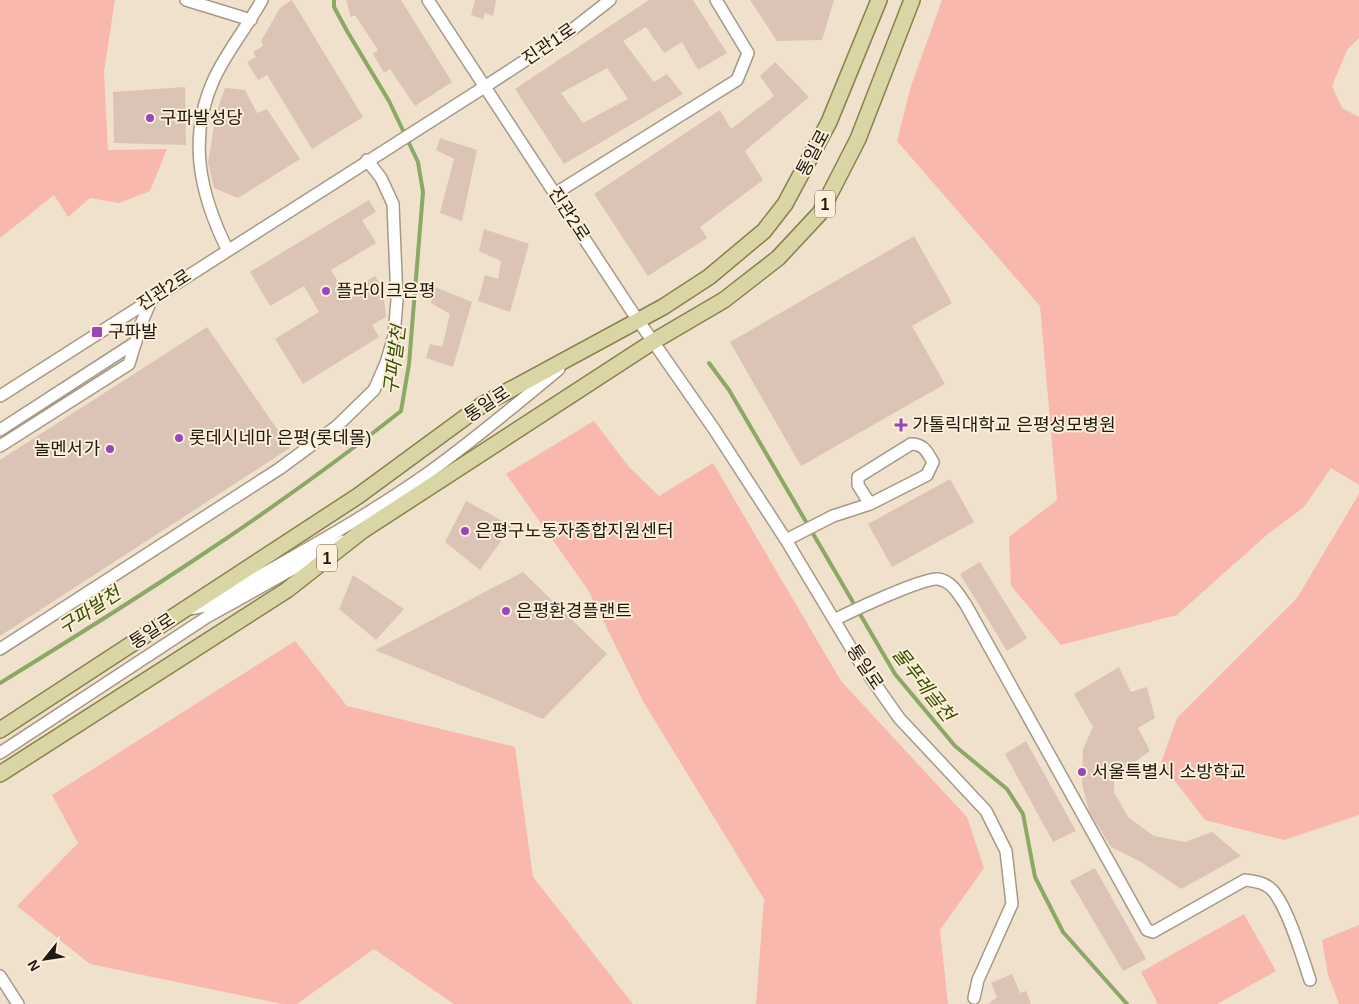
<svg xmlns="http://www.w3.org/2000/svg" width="1359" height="1004" font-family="Arial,'Noto Sans KR',sans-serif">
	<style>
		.green { fill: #f8b8ad }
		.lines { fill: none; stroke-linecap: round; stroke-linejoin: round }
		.stream { stroke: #8ba964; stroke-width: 4 }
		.building { fill: #dbc4b6; fill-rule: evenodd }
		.minor-casing { stroke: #a79985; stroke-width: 14 }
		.major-casing { stroke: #89814b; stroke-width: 18 }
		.minor { stroke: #fff; stroke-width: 11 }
		.major { stroke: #dad5a5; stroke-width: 15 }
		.poi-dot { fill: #9747b7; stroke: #fdefd9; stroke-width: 2 }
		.labels { text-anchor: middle; stroke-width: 4; stroke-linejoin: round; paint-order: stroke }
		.shield { fill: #fdefd9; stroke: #625a4e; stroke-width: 1 }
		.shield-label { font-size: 16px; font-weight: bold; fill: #1f1a12 }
		.street-label { font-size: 18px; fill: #1f1a12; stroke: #fdefd9 }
		.poi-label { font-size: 18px; fill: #1f1a12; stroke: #fdefd9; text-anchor: start }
		.water-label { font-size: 19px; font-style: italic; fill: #354f00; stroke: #fdefd9 }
	</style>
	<rect width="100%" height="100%" fill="#f0e1cc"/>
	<!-- green -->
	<path class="green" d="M0 0H115L104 71 108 150 167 149 150 191 119 203 90 198 68 217 54 195 0 238Z
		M942 0H1359V38L1347 50 1332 86 1342 108 1359 117V485L1331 468 1304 507 1269 533 1177 615 1061 645 1011 586 1009 537 1057 500 1040 306 897 141 911 86Z
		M594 421 629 467 659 496 713 463 841 681 967 817 984 868 940 930 948 1004H756L764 899 644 703 588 590 506 474Z
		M1359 494V815L1284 840 1205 820 1161 763 1177 718 1297 598Z
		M295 641 347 706 515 747 533 877 633 1004H454L374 949 297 1004H283L90 964 17 906 78 843 52 795Z
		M1244 914 1276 971 1217 1004H1158L1141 972Z
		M1359 925V1004H1339L1328 975 1322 940Z"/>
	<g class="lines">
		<!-- stream -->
		<path class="stream" d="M709 363 729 390 895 674 955 746 1007 789 1023 814 1035 877 1063 932 1127 1004
			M0 683C137 599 275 511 401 411L409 364 423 192 418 162 389 101 347 31 334 7V0"/>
	</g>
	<!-- building -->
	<path class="building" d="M292 0 363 117 312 149 267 75 258 80 247 62 256 57 253 52 263 46 261 41 280 8Z
		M346 0H401L452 82 415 106 390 69 384 73 373 54 378 50 355 15 351 17Z
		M475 0H496L493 16 485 13 483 19 471 15Z
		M649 0H693L727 53 698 70 682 42 664 53 646 27 623 41 654 82 667 74 683 94 564 164 515 89ZM607 68 628 99 583 123 561 93Z
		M750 0H834L822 40 777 41Z
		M775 62 809 97 745 151 763 180 700 227 707 238 648 276 594 194 720 110 731 129 774 96 760 76Z
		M185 87 186 145 114 143 113 92Z
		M225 88 245 90 257 113 267 109 300 159 238 198 214 188 208 163 216 114Z
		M440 138 477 150 462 221 440 213 454 159 436 150Z
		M369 200 376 212 362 220 376 243 331 270 345 294 375 276 383 289 386 317 372 325 379 337 303 384 275 339 319 312 304 286 270 306 250 272Z
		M484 229 529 244 510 312 478 301 485 275 498 279 501 261 479 251Z
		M914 236 952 303 912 326 945 384 801 466 730 342Z
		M435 287 472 302 453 367 426 358 430 344 442 347 450 314 431 303Z
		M207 327 290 448 0 636V460Z
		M950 479 974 522 892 567 868 524Z
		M466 501 512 526 480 570 445 542Z
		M980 562 1027 638 1007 651 960 574Z
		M523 572 607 654 543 719 375 650Z
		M353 575 404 609 376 640 339 609Z
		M1119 667 1131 692 1147 687 1155 718 1138 728 1150 751 1114 777V792L1128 817 1154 836 1185 842 1212 832 1241 856 1181 889 1141 862 1111 847 1089 811 1082 784 1083 749 1093 727 1074 694Z
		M1026 741 1076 831 1053 842 1005 754Z
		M1095 868 1146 959 1123 971 1070 881Z
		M1012 974 1020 993 1026 991 1031 1004H988L997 997 991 983Z"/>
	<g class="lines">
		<defs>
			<path id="minor" d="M186 0 251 20
				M428 0 631 310 714 429 786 540 857 658 899 718 986 811 1006 851 1012 904 978 980 974 998
				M556 193 737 80 748 53 716 0
				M227 249C200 194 187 138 214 79 227 51 247 27 262 0
				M0 396 486 86 573 29 610 0
				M0 430 136 342
				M0 446 129 364 141 324 153 296
				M786 540 833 516 870 504 927 475 933 462C927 452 924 444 911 444L858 477V485L870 504
				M189 609 205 606C282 563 359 522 431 471 475 439 517 404 559 369
				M834 620C852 611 922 578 938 579 952 581 959 595 966 605L1147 930 1153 932 1245 880C1253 881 1263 882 1270 888 1286 901 1303 959 1310 980
				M0 649 279 469 336 427 374 390 386 363 394 336 397 300 393 204 381 178 367 160
				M0 753 207 617 343 541
				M0 976 18 1004"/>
			<path id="major" d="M0 730 358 496 482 405 663 307 709 277 764 231 785 204 829 122 879 0
				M0 774 287 590 362 531 654 341 724 300 778 258 820 213 858 139 912 0"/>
		</defs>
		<!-- minor casing -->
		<use href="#minor" class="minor-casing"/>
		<!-- major casing -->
		<use href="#major" class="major-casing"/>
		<!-- minor -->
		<use href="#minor" class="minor"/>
		<!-- major -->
		<use href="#major" class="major"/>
	</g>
	<!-- markers -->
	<g class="poi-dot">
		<circle cx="150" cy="118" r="5"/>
		<circle cx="326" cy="291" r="5"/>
		<rect x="91" y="326" width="12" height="12" rx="2.5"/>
		<path d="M898.5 417.5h5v5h5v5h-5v5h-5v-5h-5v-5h5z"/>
		<circle cx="179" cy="438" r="5"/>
		<circle cx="110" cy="449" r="5"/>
		<circle cx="465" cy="531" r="5"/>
		<circle cx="506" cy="611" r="5"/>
		<circle cx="1082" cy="772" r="5"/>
	</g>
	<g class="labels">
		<!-- shield labels -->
		<g class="shield">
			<rect x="815" y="190.5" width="20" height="27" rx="4"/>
			<rect x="317" y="544.5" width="20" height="27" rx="4"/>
		</g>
		<g class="shield-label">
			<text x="825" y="210">1</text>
			<text x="327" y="564">1</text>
		</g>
		<!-- street labels -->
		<g class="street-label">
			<text transform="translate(549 44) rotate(-34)" y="6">진관1로</text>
			<text transform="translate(813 153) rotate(-62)" y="6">통일로</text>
			<text transform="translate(569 214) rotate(57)" y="6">진관2로</text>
			<text transform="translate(164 290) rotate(-33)" y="6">진관2로</text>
			<text transform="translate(487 404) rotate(-33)" y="6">통일로</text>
			<text transform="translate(152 631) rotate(-33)" y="6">통일로</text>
			<text transform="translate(865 667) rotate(56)" y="6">통일로</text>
		</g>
		<!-- poi labels -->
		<g class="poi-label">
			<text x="160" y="124">구파발성당</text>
			<text x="336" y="297">플라이크은평</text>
			<text x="108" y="338">구파발</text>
			<text x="912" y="431">가톨릭대학교 은평성모병원</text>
			<text x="189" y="444">롯데시네마 은평(롯데몰)</text>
			<text x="100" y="455" text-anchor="end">놀멘서가</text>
			<text x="475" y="537">은평구노동자종합지원센터</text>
			<text x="516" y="617">은평환경플랜트</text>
			<text x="1092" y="778">서울특별시 소방학교</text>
		</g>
		<!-- water labels -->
		<g class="water-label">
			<text transform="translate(394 360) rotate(-83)" y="7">구파발천</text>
			<text transform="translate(89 610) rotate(-33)" y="7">구파발천</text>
			<text transform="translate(924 684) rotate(52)" y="7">물푸레골천</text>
		</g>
	</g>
	<!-- north arrow -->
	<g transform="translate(45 959) rotate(240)" stroke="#fdefd9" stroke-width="4" paint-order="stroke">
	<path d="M0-4L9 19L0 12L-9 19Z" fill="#1f1a12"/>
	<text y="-8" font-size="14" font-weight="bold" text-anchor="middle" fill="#1f1a12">N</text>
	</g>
</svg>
